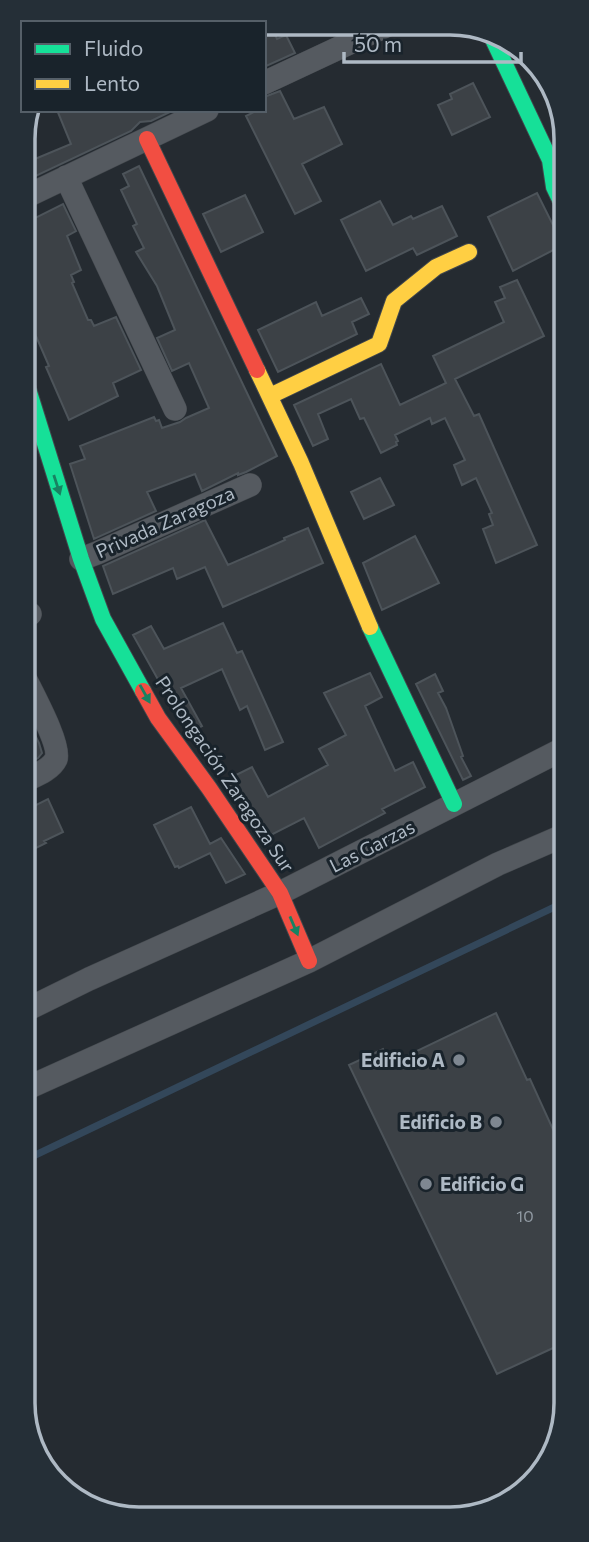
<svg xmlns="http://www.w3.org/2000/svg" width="589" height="1542" font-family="Commissioner,sans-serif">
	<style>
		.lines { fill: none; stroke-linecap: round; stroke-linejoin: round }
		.stream { stroke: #33475a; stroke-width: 7 }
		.building { fill: #3c4146; stroke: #4d545a; stroke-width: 2 }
		.street-casing { stroke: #42474c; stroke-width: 24 }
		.fast-casing { stroke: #42474c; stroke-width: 18 }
		.slow-casing { stroke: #42474c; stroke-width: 18 }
		.jam-casing { stroke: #42474c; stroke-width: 18 }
		.street { stroke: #555a60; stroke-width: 23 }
		.fast { stroke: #16e098; stroke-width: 16 }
		.slow { stroke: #ffcf43; stroke-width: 16 }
		.jam { stroke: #f24e42; stroke-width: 16 }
		.oneway { fill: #188262 }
		.poi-dot { fill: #7e8791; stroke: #19232b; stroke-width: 2.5 }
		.labels { text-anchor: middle; stroke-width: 6; stroke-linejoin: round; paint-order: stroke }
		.number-label { font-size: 16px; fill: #929ba4 }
		.street-label { font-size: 19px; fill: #aeb9c4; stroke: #19232b }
		.poi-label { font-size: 19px; font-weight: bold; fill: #aeb9c4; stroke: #19232b; text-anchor: end }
		.rim { fill: none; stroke: #aeb9c4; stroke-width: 3.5 }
	</style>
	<rect width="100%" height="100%" fill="#252b31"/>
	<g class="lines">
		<!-- stream -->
		<path class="stream" d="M25 1160 565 902"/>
	</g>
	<!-- building -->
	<path class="building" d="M264 24H270L277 39 286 35 295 53 264 67Z
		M473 83 490 117 452 135 438 105 452 99 450 94Z
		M280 91 294 119 324 107 342 144 302 164 321 201 295 214 246 116 258 110H264V97Z
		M57 110H174L151 121 140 122 131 131 23 182V164L71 144Z
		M139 166 277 456 246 472 238 475V473L202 491 195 474 147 492 156 511 94 539 70 464 85 459 80 446 154 417 156 421 159 420 162 428 180 422 186 418 209 408 189 363 172 371 157 338 175 330 157 286 136 252 144 248 133 226 137 224 121 190 129 186 123 174Z
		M537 193 563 245 513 271 488 217Z
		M245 195 263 232 221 252 203 214Z
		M380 201 393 225 411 216 413 219 442 206 457 236 417 255 413 248 366 271 341 220Z
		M63 204 76 231 67 236 81 270 71 275 74 282 72 283 88 320H91L94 326 116 317 141 370 113 383 118 396 69 420 46 367 49 366 29 320 23 322V224Z
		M517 280 544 336 455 379 474 416 479 414 483 423 537 545 496 563 483 529 493 525 489 514 492 513 476 478 462 485 454 465 465 460 445 418 432 424 430 418 395 435 398 441 396 442 397 445 381 453 364 418 360 419 351 399 318 414 328 439 313 446 294 405 381 364 400 405 446 383 433 356 504 322 495 302 505 298 500 287Z
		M361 298 369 314 352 322 357 334 278 372 258 330 316 302 322 316Z
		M380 478 394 505 364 519 351 492Z
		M205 520 228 565 285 540 284 538 308 528 323 563 223 607 205 567 177 579 173 568 113 594 103 566Z
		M415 536 439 583 382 610 363 563Z
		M223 623 237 653 242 651 283 742 265 750 247 706 240 710 222 669 181 688 202 726 191 732 174 708 133 635 151 626 164 649Z
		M370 673 382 697 365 706 395 771 413 762 425 787 382 809 385 813 319 848 304 818 265 838 226 780 252 767 268 797 328 765 319 749 346 735 324 693Z
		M435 674 443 691 438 693 446 708 463 756 461 757 471 776 463 780 416 684Z
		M24 712 39 743 42 753 38 758 24 766Z
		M24 798 32 815 30 808 48 799 63 832 44 841 46 843 24 854Z
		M191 807 210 844 221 838 245 874 226 883 210 853 179 868 178 866 175 867 154 825Z
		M496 1013 527 1080 530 1079 566 1158V1342L497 1374 349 1065 383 1049 390 1064Z"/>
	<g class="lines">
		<defs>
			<path id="street" d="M264 83 390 24
				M66 177 175 409
				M23 198 207 110
				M81 559 97 553 250 485
				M24 617 30 614
				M24 676C31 691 61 745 56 759 51 770 34 776 24 781
				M24 1011 89 979 280 893 565 748
				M25 1089 309 961 498 864 565 835"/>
			<path id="fast" d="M491 35 550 160 554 187 564 208
				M23 373 81 559 103 619 143 691
				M370 627 454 804"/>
			<path id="slow" d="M257 370 301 463 370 627
				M270 396 379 344 394 301 436 267 469 252"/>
			<path id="jam" d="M147 139 257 370
				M143 691 158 718 209 788 280 893 309 961"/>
		</defs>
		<!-- street casing -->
		<use href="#street" class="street-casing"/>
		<!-- fast casing -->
		<use href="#fast" class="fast-casing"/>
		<!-- slow casing -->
		<use href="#slow" class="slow-casing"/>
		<!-- jam casing -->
		<use href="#jam" class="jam-casing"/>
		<!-- street -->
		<use href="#street" class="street"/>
		<!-- fast -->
		<use href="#fast" class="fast"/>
		<!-- slow -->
		<use href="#slow" class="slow"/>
		<!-- jam -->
		<use href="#jam" class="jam"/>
	</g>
	<!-- one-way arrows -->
	<defs><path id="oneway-solid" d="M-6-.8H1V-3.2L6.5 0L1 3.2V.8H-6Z" transform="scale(1.75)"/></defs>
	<g class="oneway">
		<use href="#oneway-solid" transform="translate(57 485) rotate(72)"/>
		<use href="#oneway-solid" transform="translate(145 694) rotate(61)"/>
		<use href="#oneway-solid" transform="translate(294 926) rotate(67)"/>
	</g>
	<!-- markers -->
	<g class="poi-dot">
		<circle cx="459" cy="1060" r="7"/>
		<circle cx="496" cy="1122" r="7"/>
		<circle cx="426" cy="1184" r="7"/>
	</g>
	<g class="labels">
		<!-- number labels -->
		<g class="number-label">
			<text x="525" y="1222">10</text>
		</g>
		<!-- street labels -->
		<g class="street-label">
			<text transform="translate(165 522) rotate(-24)" y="7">Privada Zaragoza</text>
			<text transform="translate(225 774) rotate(56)" y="7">Prolongación Zaragoza Sur</text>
			<text transform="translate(372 846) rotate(-27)" y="7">Las Garzas</text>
		</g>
		<!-- poi labels -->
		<g class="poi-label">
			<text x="445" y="1067">Edificio A</text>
			<text x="482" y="1129">Edificio B</text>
			<text x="440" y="1191" text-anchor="start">Edificio G</text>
		</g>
	</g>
	<!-- crop -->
	<path d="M0 0H589V1542H0ZM139 35H450A104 104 0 0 1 554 139V1403A104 104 0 0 1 450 1507H139A104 104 0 0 1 35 1403V139A104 104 0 0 1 139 35Z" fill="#252f37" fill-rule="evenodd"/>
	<path class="rim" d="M139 35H450A104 104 0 0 1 554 139V1403A104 104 0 0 1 450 1507H139A104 104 0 0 1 35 1403V139A104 104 0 0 1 139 35Z"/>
	<!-- legend -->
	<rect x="21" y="21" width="245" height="91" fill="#19232b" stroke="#555f68" stroke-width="2"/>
	<rect x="35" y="44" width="35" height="10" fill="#16e098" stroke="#555f68" stroke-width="2"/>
	<text x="84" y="56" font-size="21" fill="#aeb9c4">Fluido</text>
	<rect x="35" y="79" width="35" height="10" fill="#ffcf43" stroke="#555f68" stroke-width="2"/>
	<text x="84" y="91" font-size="21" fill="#aeb9c4">Lento</text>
	<!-- scale -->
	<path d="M344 52v10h177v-10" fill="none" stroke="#aeb9c4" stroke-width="3.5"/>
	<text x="354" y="52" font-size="21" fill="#aeb9c4" stroke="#19232b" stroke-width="5" paint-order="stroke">50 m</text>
</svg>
